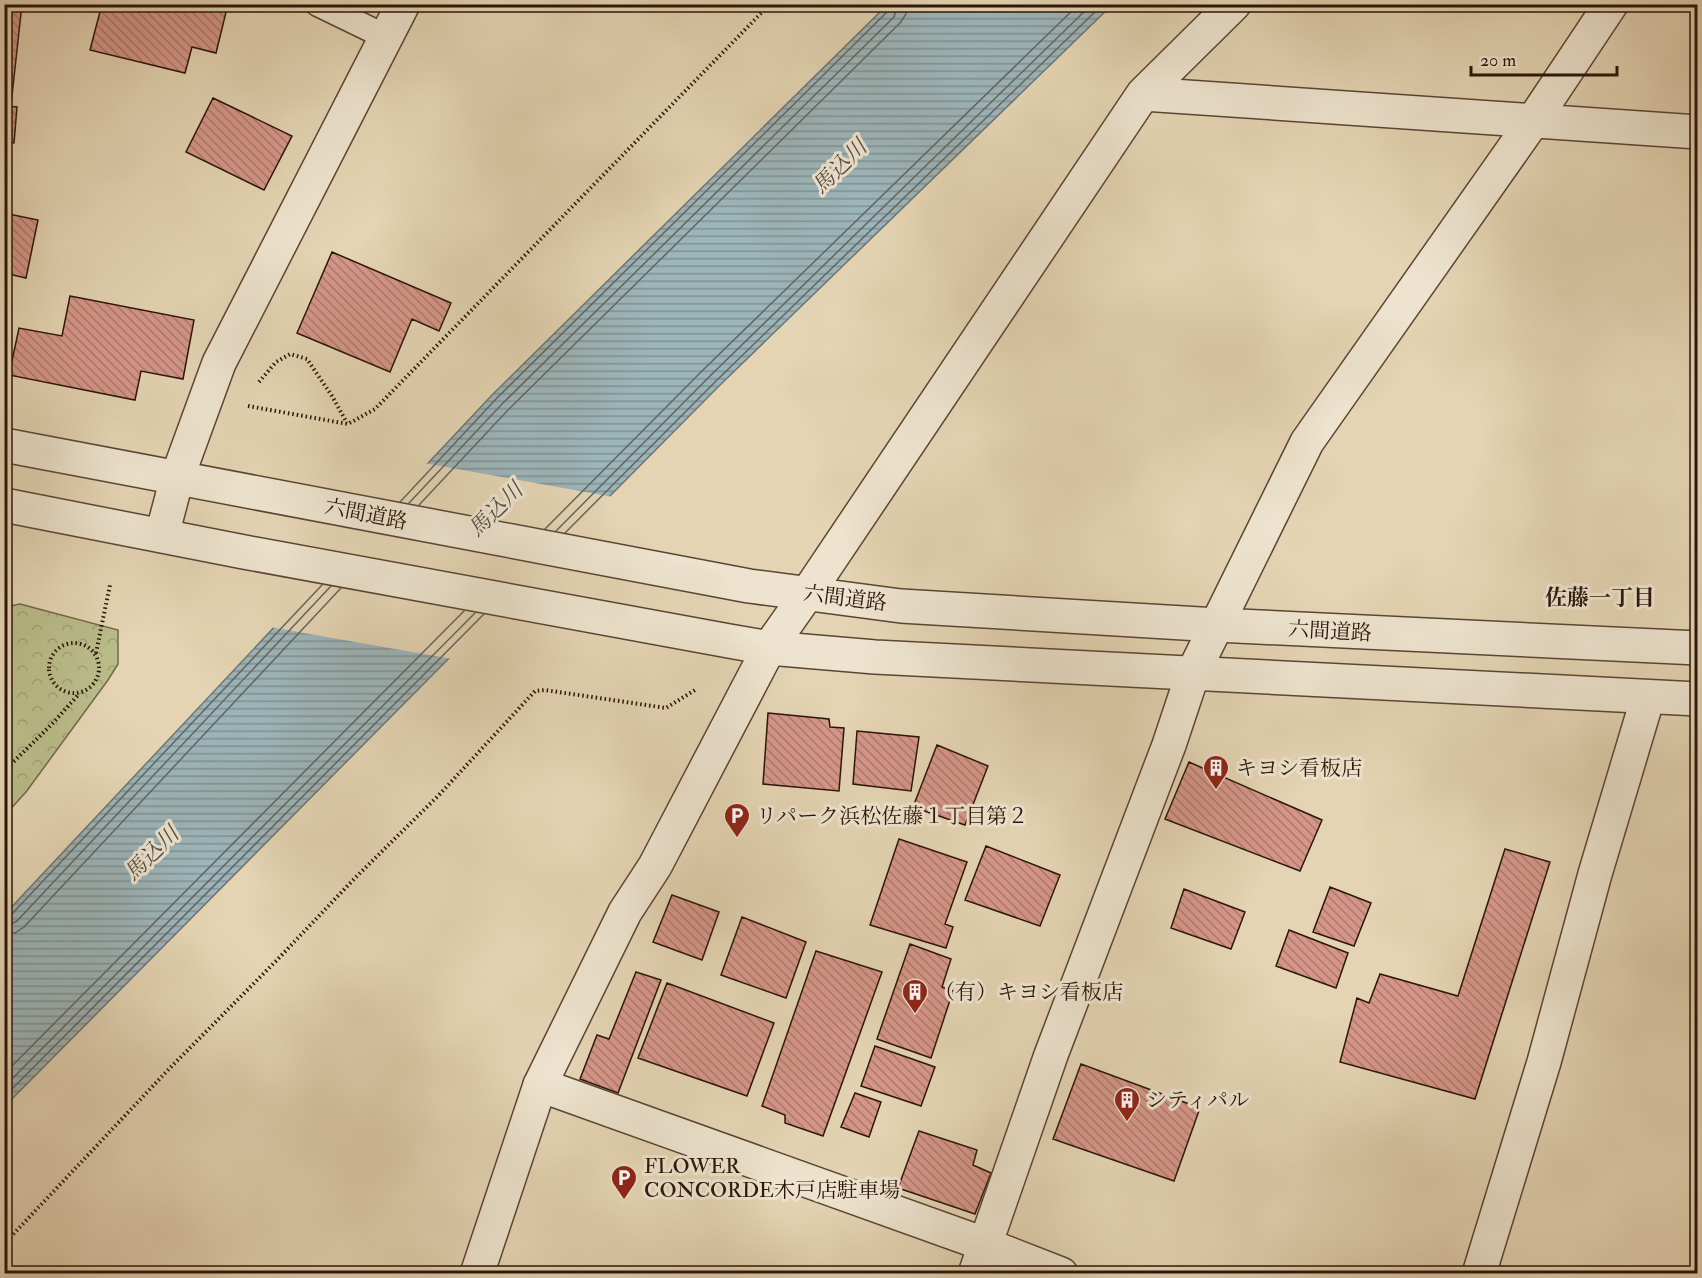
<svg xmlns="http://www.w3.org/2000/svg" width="1702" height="1278" font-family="'IM FELL Double Pica','Noto Serif JP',serif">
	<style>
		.forest { fill: url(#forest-crowns); stroke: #72684a; stroke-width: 1.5 }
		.water { fill: url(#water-rules); stroke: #6f7573; stroke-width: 1.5 }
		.pier { fill: #e4d4b3 }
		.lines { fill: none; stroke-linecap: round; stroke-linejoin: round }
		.shore { stroke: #646562; stroke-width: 1.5 }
		.building { fill: url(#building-back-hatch); stroke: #2c150a; stroke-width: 1.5 }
		.service-casing { stroke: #5a4534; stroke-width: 27 }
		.minor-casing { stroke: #5a4534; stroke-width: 36 }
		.tertiary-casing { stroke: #5a4534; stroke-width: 36 }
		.path { stroke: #2c150a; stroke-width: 4; stroke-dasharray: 1.5 3; stroke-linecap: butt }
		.service { stroke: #ede3ce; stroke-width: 24 }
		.minor { stroke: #ede3ce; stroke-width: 33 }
		.tertiary { stroke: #ede3ce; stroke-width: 33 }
		.labels { text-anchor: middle; stroke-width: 6; stroke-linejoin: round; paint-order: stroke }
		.street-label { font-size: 21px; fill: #2c150a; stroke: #ede3ce }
		.poi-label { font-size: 21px; fill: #2c150a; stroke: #ede3ce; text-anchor: start }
		.water-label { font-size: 22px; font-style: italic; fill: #534d47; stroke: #ede3ce }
		.neighbourhood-label { font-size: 22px; font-weight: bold; fill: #2c150a; stroke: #ede3ce }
	</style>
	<defs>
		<pattern id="forest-crowns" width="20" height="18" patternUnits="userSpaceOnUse" patternTransform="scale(1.5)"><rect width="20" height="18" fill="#b9bc89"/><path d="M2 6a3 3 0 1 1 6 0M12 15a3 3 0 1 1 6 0" fill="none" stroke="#9fa175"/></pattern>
		<pattern id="water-rules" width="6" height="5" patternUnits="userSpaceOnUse" patternTransform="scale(1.5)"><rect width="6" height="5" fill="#9cb5b9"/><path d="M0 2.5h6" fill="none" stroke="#7f9295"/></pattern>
		<pattern id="building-back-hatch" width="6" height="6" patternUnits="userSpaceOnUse" patternTransform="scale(1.5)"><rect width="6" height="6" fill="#d59689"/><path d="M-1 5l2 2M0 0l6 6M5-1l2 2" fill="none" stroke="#ad796e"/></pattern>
	</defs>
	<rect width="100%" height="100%" fill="#e4d4b3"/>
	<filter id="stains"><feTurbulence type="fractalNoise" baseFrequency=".00333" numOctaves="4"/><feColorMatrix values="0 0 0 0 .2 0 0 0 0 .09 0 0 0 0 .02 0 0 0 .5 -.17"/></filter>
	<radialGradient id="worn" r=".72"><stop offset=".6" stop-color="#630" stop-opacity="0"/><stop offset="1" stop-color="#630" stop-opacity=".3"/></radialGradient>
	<!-- forest -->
	<path class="forest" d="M20 604 118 630V664L108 680 26 792 5 815V607Z"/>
	<!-- water -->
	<path class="water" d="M887 5H1112L719 386 5 1106V914L492 395Z"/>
	<!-- pier -->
	<path class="pier" d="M424 463 613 497 452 659 270 627Z"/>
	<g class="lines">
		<!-- shore -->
		<path class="shore" d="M400 502 496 399 888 11 890 4
			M409 503 502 404 894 17 898 4
			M419 505 508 410 900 23 906 14 907 4
			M545 529 703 370 1079 4
			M556 531 710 376 1092 4
			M565 533 715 382 1103 4
			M4 918 11 915 322 585
			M4 925 11 924 17 921 331 586
			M4 934 15 933 24 927 341 588
			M4 1074 464 611
			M4 1087 475 613
			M4 1097 484 614"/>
	</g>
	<!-- building -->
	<path class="building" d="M4 4H22L11 105 4 104Z
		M102 4H228L216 53 192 47 185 73 90 50Z
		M213 98 292 136 264 190 186 152Z
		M4 106 17 107 14 143 4 142Z
		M4 146 11 147 4 202Z
		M4 213 38 220 26 278 4 273Z
		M332 252 451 303 439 331 412 319 390 372 297 333Z
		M70 296 194 320 183 379 141 371 135 400 9 375 19 328 62 336Z
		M768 713 829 719 830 727 844 728 839 791 763 784Z
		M857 731 919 737 911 791 853 784Z
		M937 745 988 766 965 825 913 807Z
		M1189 762 1322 820 1300 871 1165 819Z
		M899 839 967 862 945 924 953 927 946 948 870 925Z
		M986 846 1060 875 1040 926 965 900Z
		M1505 849 1550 862 1475 1099 1340 1062 1357 998 1369 1003 1380 974 1458 996Z
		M1330 887 1371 903 1354 946 1313 932Z
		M1184 889 1245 912 1231 949 1171 928Z
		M672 895 719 912 702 960 653 942Z
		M742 917 806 942 786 998 721 975Z
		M1289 930 1348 953 1336 988 1276 966Z
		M910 944 951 959 942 987 953 991 931 1058 877 1039Z
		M816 951 882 972 823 1136 785 1123V1115L762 1106Z
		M636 972 661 980 618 1093 580 1079 597 1035 609 1039Z
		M667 983 774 1023 747 1096 638 1058Z
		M875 1046 935 1067 921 1106 861 1086Z
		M1081 1064 1200 1108 1174 1181 1053 1139Z
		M855 1093 881 1102 869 1137 841 1127Z
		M919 1131 977 1150 973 1165 991 1173 975 1214 898 1188Z"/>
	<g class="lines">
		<defs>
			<path id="service" d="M318 4 386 37"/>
			<path id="minor" d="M1143 94 1698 132
				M162 535 177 478 219 363 403 4
				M975 1274 1051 1055 1169 745 1193 673 1307 442 1533 121 1611 4
				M1061 1274 984 1244 540 1085 625 912 655 866 769 648 807 594 1143 94 1234 4
				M1479 1274 1544 1062 1595 874 1648 697"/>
			<path id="tertiary" d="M4 445 749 586 901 606 1217 625 1698 648
				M4 505 244 552 729 641 769 648 875 657 1698 699
				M477 1274 540 1085"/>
		</defs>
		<!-- service casing -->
		<use href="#service" class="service-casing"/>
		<!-- minor casing -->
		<use href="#minor" class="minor-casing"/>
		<!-- tertiary casing -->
		<use href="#tertiary" class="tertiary-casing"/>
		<!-- path -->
		<path class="path" d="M259 382 276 362 290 354 307 359 332 396 347 423
			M248 406 348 424 375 409 770 4
			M4 569 7 566
			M49 668a25 25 0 1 1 50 0a25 25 0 1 1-50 0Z
			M96 653 110 585
			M4 771 52 724 79 694
			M4 1244 168 1070 278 959 354 879 439 795 535 691 545 690 666 708 695 690"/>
		<!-- service -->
		<use href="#service" class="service"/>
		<!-- minor -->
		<use href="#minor" class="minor"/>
		<!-- tertiary -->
		<use href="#tertiary" class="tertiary"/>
	</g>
	<!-- icons -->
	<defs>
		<symbol id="building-pin" viewBox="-11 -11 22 30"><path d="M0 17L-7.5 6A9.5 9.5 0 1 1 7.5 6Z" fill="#8f2418" stroke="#ede3ce"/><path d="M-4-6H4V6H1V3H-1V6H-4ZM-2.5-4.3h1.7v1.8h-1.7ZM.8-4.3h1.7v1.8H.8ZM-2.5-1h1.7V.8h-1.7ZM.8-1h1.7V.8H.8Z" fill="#fff"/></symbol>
		<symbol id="parking-pin" viewBox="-11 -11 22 30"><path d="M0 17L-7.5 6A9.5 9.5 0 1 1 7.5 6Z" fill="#8f2418" stroke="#ede3ce"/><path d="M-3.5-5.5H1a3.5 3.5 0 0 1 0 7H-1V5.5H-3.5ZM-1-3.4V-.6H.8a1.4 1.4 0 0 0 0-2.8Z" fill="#fff"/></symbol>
	</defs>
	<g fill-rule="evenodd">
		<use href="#building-pin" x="1201" y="753" width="30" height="40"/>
		<use href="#parking-pin" x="722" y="801" width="30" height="40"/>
		<use href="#building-pin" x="900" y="977" width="30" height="40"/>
		<use href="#building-pin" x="1112" y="1085" width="30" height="40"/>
		<use href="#parking-pin" x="609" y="1163" width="30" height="40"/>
	</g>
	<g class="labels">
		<!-- street labels -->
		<g class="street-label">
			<text transform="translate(366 514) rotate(11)" y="7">六間道路</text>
			<text transform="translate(845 598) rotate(7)" y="7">六間道路</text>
			<text transform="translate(1330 631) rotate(3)" y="7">六間道路</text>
		</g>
		<!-- poi labels -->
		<g class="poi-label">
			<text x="1236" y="775">キヨシ看板店</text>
			<text x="756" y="823">リパーク浜松佐藤１丁目第２</text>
			<text x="934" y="999">（有）キヨシ看板店</text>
			<text x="1146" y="1107">シティパル</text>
			<text x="644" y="1173">FLOWER<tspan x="644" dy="24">CONCORDE木戸店駐車場</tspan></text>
		</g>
		<!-- water labels -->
		<g class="water-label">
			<text transform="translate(839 166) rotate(-45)" y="8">馬込川</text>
			<text transform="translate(495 509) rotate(-45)" y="8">馬込川</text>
			<text transform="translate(151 853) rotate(-45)" y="8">馬込川</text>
		</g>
		<!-- neighbourhood labels -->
		<g class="neighbourhood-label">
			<text x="1600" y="605">佐藤一丁目</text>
		</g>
	</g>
	<!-- margin -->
	<rect width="1702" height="1278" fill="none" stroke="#e4d4b3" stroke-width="24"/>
	<rect x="6" y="6" width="1690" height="1266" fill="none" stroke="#2c150a" stroke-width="3"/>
	<rect x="12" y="12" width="1678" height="1254" fill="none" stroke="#2c150a" stroke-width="1.5"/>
	<!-- scale -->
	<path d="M1471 66v9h146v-9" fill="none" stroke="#2c150a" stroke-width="3"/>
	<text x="1480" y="66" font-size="18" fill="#2c150a" stroke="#ede3ce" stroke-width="4.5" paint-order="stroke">20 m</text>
	<rect width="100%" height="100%" filter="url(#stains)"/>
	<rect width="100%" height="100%" fill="url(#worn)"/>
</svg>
